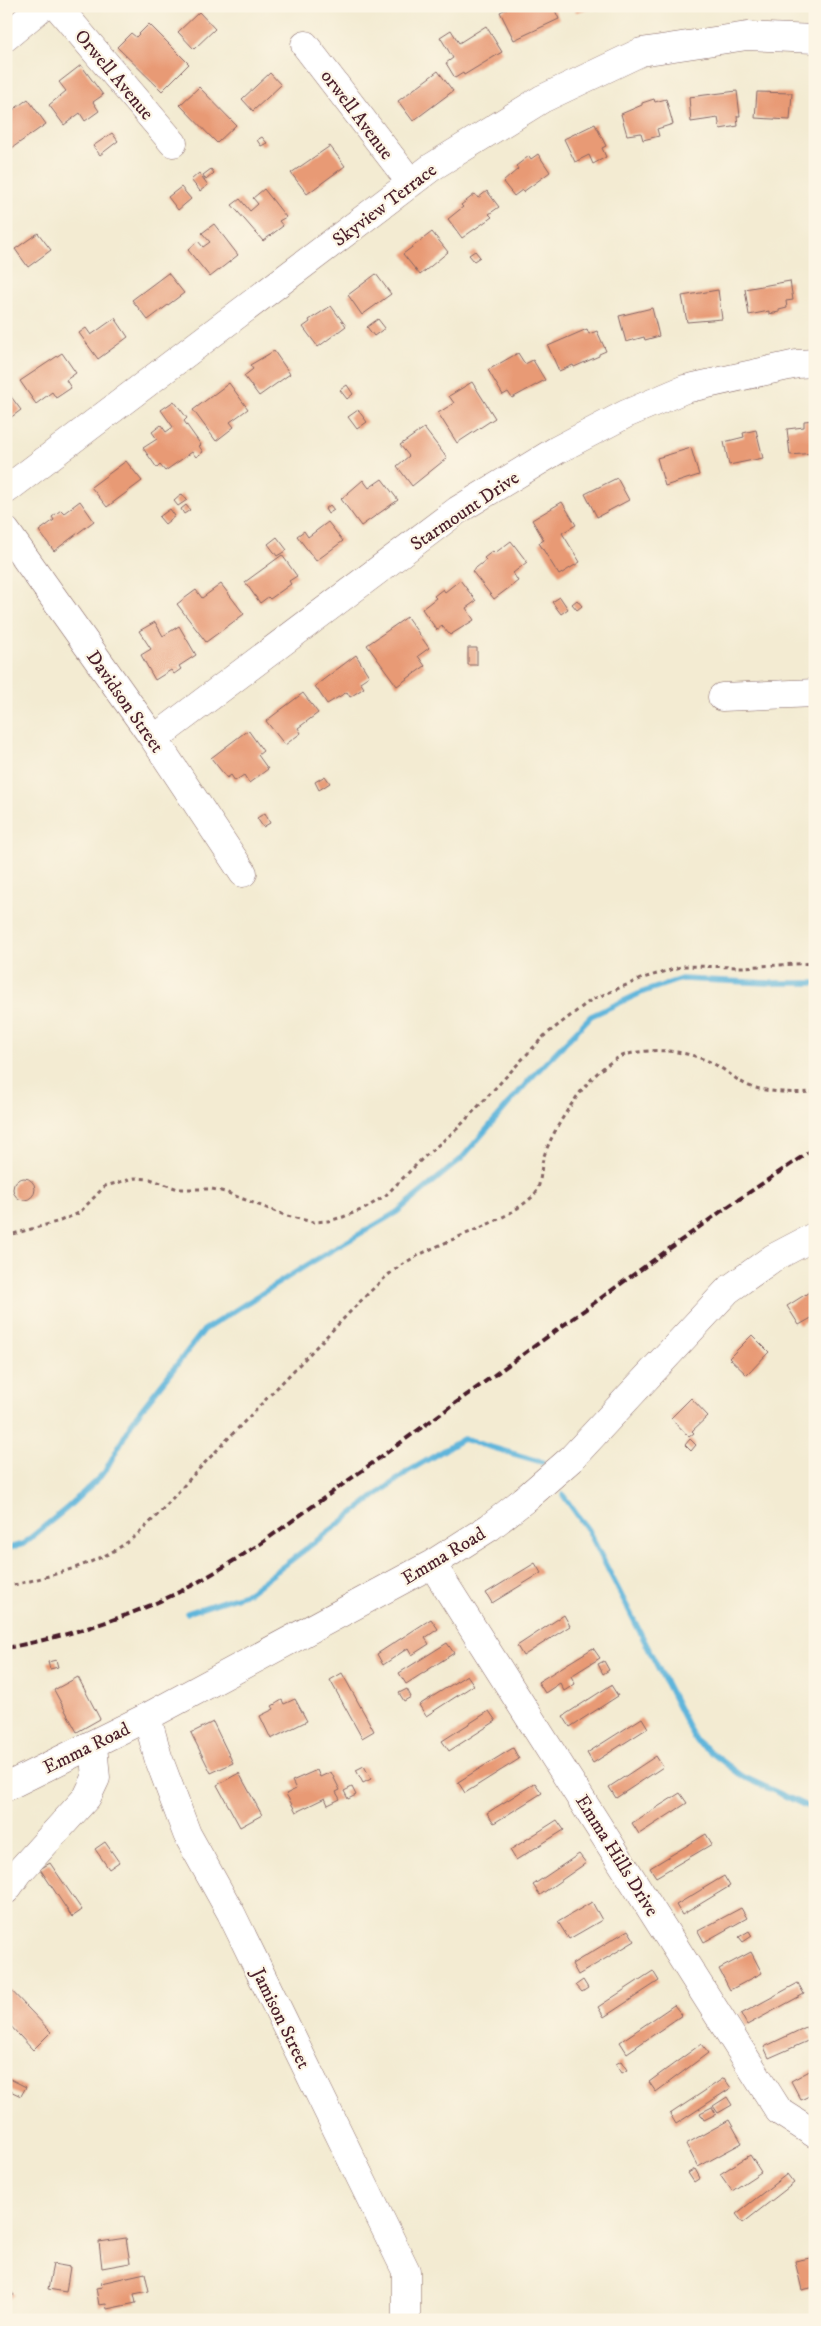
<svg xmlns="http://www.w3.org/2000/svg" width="821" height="2326" font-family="'IM FELL DW Pica',serif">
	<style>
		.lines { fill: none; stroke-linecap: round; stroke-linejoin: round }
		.stream { stroke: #5eb5db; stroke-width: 5.5 }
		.building { fill: #e89a75 }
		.minor-casing { stroke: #856665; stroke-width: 29 }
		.path { stroke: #856665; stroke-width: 3; stroke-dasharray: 4 4; stroke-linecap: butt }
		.minor { stroke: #fff; stroke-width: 28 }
		.rail { stroke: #4a1f2b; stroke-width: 4; stroke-dasharray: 8 4; stroke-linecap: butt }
		.labels { text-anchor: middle; stroke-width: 4.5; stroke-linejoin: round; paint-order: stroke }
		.street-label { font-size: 19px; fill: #4a1f2b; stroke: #fcf5e5 }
	</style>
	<rect width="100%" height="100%" fill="#fcf5e5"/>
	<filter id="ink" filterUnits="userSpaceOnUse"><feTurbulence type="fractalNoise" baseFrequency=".02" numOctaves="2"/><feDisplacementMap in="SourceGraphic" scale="10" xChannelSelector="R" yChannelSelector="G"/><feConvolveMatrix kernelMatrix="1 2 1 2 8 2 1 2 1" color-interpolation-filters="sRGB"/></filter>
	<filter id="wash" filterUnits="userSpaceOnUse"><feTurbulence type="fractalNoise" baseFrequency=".0096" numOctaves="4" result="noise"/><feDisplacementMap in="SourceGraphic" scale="20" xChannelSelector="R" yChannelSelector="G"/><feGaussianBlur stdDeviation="1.12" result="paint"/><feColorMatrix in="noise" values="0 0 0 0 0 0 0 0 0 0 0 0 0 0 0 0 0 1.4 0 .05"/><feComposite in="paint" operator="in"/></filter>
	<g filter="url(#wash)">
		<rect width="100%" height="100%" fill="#f3ebd2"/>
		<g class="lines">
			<!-- stream -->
			<path class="stream" d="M563 1495 588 1530 695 1740 742 1776 815 1810
				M6 1549 23 1544 67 1508 104 1473 134 1419 204 1330 307 1265 397 1212 461 1159 531 1078 591 1016 643 992 681 979 769 983H815
				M187 1613 248 1593 407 1472 463 1439 542 1462"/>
		</g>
		<g id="blocks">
			<!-- building -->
			<path class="building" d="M512 6H553L559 19 514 40 500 12Z
				M574 6H607V7L596 10 595 7 576 12Z
				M199 12 215 29 194 49 178 32Z
				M149 24 189 64 162 91 117 47 131 33 136 37Z
				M486 26 502 52 464 75 463 73 455 78 446 63 453 58 440 37 451 30 459 43Z
				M81 65 103 95 93 102 99 111 85 121 80 113 64 125 49 105 66 91 59 82Z
				M438 71 453 91 413 121 398 101Z
				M270 73 281 85 253 111 242 99Z
				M199 87 236 125 217 143 180 105Z
				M737 91 740 116H737L738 126 720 129 718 118 691 122 689 97Z
				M757 92 792 93 790 120 755 118Z
				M28 99 46 124 9 150 6 146V115Z
				M654 99 655 102 666 99 673 124 657 129 659 136 643 140 641 133 627 135 621 114 642 105V103Z
				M595 124 606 146 602 148 606 157 593 164 589 155 575 162 564 139Z
				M112 133 118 141 100 155 93 146Z
				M262 137 267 143 261 146 257 140Z
				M330 146 345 166 307 194 291 173Z
				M538 154 550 172 523 192 522 190 514 196 503 182 518 169 516 166 529 156 531 159Z
				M211 169 214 173 206 180 203 175Z
				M199 173 208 185 200 191 191 180Z
				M181 187 191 199 178 210 168 197Z
				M264 189 286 217 279 221 283 226 263 241 232 205 240 199 250 211 258 204 253 198Z
				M487 191 499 207 489 214 492 217 462 238 448 219 463 207 461 205 475 194 478 198Z
				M214 224 238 255 210 277 188 250 198 241 203 247 210 242 202 233Z
				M432 232 448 252 420 275 403 254Z
				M38 233 51 250 28 267 15 249Z
				M475 251 480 257 474 261 469 255Z
				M168 273 184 293 148 320 132 300Z
				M376 274 391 294 362 315 348 295Z
				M790 281 793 300 786 301 787 308 779 310V312L769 314V311L749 315 745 289Z
				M718 290 722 319 687 322 682 296Z
				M331 306 346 326 318 347 303 327 310 322 309 320Z
				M652 308 659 336 645 340 644 337 626 342 619 316Z
				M115 318 128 337 98 359 79 333 86 328 91 335Z
				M378 319 385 328 374 336 367 327Z
				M587 329 589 334 597 331 606 351 599 354V356L574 367 573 365 559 371 548 346Z
				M274 351 290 374 259 396 244 376 253 369 250 365Z
				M62 353 76 373 66 380 71 388 56 398 52 392 36 404 20 381Z
				M518 353 525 364 533 360 545 380 512 398 508 392 503 395 488 370Z
				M472 382 495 418 457 443 438 413 454 403 449 396Z
				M229 383 248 409 230 422 234 427 216 441 193 410Z
				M347 385 353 394 347 399 340 390Z
				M6 390 21 410 6 421Z
				M174 401 187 418 184 421 201 445 199 446 203 452 196 457 192 452 165 471 160 465 157 468 143 448 157 439 152 432 161 425 166 432 173 427 161 410Z
				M358 410 367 422 357 429 348 417Z
				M815 420V453L790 455 787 429 804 427V421Z
				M424 428 447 458 412 486 397 466 409 456 400 445Z
				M756 430 763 458 729 465 724 442 744 437 743 433Z
				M691 448 699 475 665 486 657 458Z
				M126 461 142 481 107 507 91 487Z
				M617 478 629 500 597 517 585 494Z
				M382 479 398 500 361 526 341 499 363 480 369 488Z
				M182 494 187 500 178 506 174 501Z
				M80 501 94 521 54 551 39 531 54 520 52 517 61 510 64 513Z
				M562 502 576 525 562 533 580 562 559 575 539 543 544 540 532 520Z
				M186 505 190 510 184 514 181 509Z
				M330 505 334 510 328 514 325 509Z
				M170 509 175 516 165 524 159 517Z
				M328 522 343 541 316 561 297 536 304 531 308 537Z
				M277 537 287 550 277 556 268 544Z
				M511 541 527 562 513 573 518 581 494 599 472 571 486 560 484 558 493 551 495 553Z
				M282 555 297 576 289 581 291 584 270 599 268 597 260 603 245 582Z
				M460 580 476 601 466 608 474 620 450 635 442 626 437 630 422 609 436 598 434 596 443 589 445 592Z
				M221 584 244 614 206 642 177 604 196 590 202 598Z
				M560 597 568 609 561 614 552 602Z
				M577 600 582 606 577 610 572 604Z
				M407 617 429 648 418 656 425 666 397 686 367 645Z
				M155 622 163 636 179 626 196 655 179 666 181 669 174 674 171 670 155 680 141 655 151 649 139 631Z
				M468 648H477V665H468Z
				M356 655 369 676 360 682 364 688 350 697 347 692 327 704 315 686Z
				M303 693 318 713 298 728 301 733 285 745 266 721Z
				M248 730 263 751 258 755 268 769 249 783 244 775 235 781 231 775 227 778 211 758Z
				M325 776 330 783 319 790 315 782Z
				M265 813 270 823 263 827 257 818Z
				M13 1189a11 11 0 1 1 22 0a11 11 0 1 1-22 0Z
				M811 1291 815 1296V1316L799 1325 787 1306Z
				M752 1335 769 1352 747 1375 729 1358Z
				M691 1398 708 1416 692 1431 694 1433 689 1437 671 1418Z
				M690 1439 696 1445 691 1451 685 1445Z
				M535 1563 541 1573 492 1603 486 1593Z
				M564 1615 570 1626 523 1656 517 1646Z
				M431 1619 438 1629 425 1638 429 1644 412 1655 408 1648 383 1665 377 1654Z
				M447 1643 454 1653 406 1684 399 1673Z
				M593 1648 600 1658 571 1676 575 1684 564 1691 560 1683 545 1693 538 1682Z
				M56 1660 58 1667 50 1669 48 1662Z
				M604 1661 609 1670 603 1674 598 1664Z
				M342 1673 374 1731 362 1738 330 1680Z
				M467 1675 474 1685 426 1716 419 1705Z
				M78 1677 100 1719 77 1732 54 1690Z
				M611 1685 618 1696 570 1727 563 1716Z
				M407 1689 411 1697 404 1701 399 1693Z
				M295 1699 307 1721 271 1739 260 1716 274 1709 272 1706 282 1700 284 1704Z
				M489 1711 496 1721 449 1751 442 1741Z
				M642 1718 648 1728 593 1763 587 1753Z
				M213 1722 233 1763 211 1773 191 1733Z
				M513 1748 519 1759 465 1793 458 1782Z
				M656 1756 663 1767 616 1798 609 1787Z
				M364 1766 371 1779 363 1783 356 1770Z
				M317 1770 320 1777 331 1772 340 1790 336 1792 340 1799 328 1805 325 1798 296 1812 286 1794 296 1789 292 1781Z
				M239 1773 262 1815 240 1827 217 1785Z
				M535 1783 542 1793 494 1823 487 1813Z
				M352 1787 356 1795 348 1799 344 1791Z
				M680 1793 687 1803 639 1834 632 1823Z
				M557 1820 564 1830 516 1860 510 1850Z
				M706 1834 712 1844 656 1877 650 1868Z
				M105 1842 119 1862 109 1869 95 1849Z
				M579 1854 586 1863 540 1895 533 1885Z
				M50 1863 82 1910 72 1917 40 1869Z
				M724 1876 730 1886 682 1915 676 1905Z
				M592 1902 602 1920 569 1939 558 1922Z
				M741 1908 747 1918 704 1942 698 1931Z
				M628 1930 635 1941 578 1975 572 1964Z
				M749 1931 752 1936 743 1942 739 1937Z
				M751 1952 762 1973 730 1990 719 1969Z
				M653 1971 659 1981 604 2017 598 2007Z
				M583 1980 588 1988 582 1992 576 1985Z
				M798 1983 804 1994 747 2025 741 2014Z
				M6 1985 51 2032 33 2050 6 2021Z
				M674 2005 682 2015 627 2053 620 2042Z
				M806 2027 812 2039 769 2058 764 2047Z
				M701 2044 708 2053 656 2092 649 2082Z
				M621 2061 627 2070 622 2073 616 2064Z
				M815 2068V2093L801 2100 791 2081Z
				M6 2077 26 2087 21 2096 6 2089Z
				M724 2078 731 2088 676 2124 670 2114Z
				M727 2097 732 2105 718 2113 713 2106Z
				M712 2107 716 2114 704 2120 700 2113Z
				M729 2120 742 2143 698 2167 686 2144Z
				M750 2155 761 2172 732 2191 720 2174Z
				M695 2169 700 2178 694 2182 688 2173Z
				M787 2174 794 2183 743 2223 736 2214Z
				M126 2238 130 2263 102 2268 99 2242Z
				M815 2257V2287L802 2290 795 2261Z
				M53 2264 70 2267 66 2292 48 2289Z
				M145 2273 149 2291 134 2294 136 2303 107 2309 106 2304 99 2305 96 2288 102 2287 101 2283Z
				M6 2286 14 2295 6 2301Z"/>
		</g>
	</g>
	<g filter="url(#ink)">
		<use href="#blocks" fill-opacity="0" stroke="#856665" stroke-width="1"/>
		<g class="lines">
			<defs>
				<path id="minor" d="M57 6 173 143
					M6 37 43 6
					M305 45 411 183
					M6 490 432 167 542 99 641 52 747 36 815 39
					M6 531 154 739 243 873
					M722 697 815 693
					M154 739 458 510 557 450 626 414 685 389 797 364 815 363
					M432 1564 779 2111 815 2134
					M147 1717 158 1757 187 1834 231 1913 406 2271V2320
					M6 1787 147 1717 432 1564 490 1527 524 1500 571 1459 728 1290 773 1258 815 1236
					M6 1890 19 1872 87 1797 96 1778 93 1745"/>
			</defs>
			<!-- minor casing -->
			<use href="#minor" class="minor-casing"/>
			<!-- path -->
			<path class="path" d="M6 1236 60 1221 79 1213 105 1186 135 1178 150 1179 178 1189H212L225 1192 287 1216 313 1222 328 1221 343 1217 366 1208 386 1195 423 1158 458 1128 544 1036 591 1000 643 978 684 966 742 967 815 963
				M6 1587C42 1578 89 1567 120 1547 147 1531 175 1494 198 1470 238 1428 278 1387 318 1345 341 1322 363 1297 388 1275 429 1241 493 1231 531 1198 542 1189 540 1172 543 1159 553 1127 592 1065 625 1055 656 1046 694 1051 721 1068 732 1075 740 1083 752 1087 772 1093 795 1093 815 1092"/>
			<!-- minor -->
			<use href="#minor" class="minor"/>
			<!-- rail -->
			<path class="rail" d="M6 1648C63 1637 118 1621 171 1596 203 1581 233 1561 263 1542L723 1210 815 1148"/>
		</g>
	</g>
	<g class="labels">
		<!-- street labels -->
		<g class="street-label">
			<text transform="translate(115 74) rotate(50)" y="7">Orwell Avenue</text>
			<text transform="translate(358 114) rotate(53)" y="7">orwell Avenue</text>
			<text transform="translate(384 204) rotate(-37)" y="7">Skyview Terrace</text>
			<text transform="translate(464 510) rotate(-34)" y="7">Starmount Drive</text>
			<text transform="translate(126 701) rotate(55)" y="7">Davidson Street</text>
			<text transform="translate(443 1555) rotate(-31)" y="7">Emma Road</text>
			<text transform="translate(86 1747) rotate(-26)" y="7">Emma Road</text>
			<text transform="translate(618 1855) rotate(58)" y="7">Emma Hills Drive</text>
			<text transform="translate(282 2018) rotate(64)" y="7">Jamison Street</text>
		</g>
	</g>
	<!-- margin -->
	<rect width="821" height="2326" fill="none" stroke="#fcf5e5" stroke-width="25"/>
</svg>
